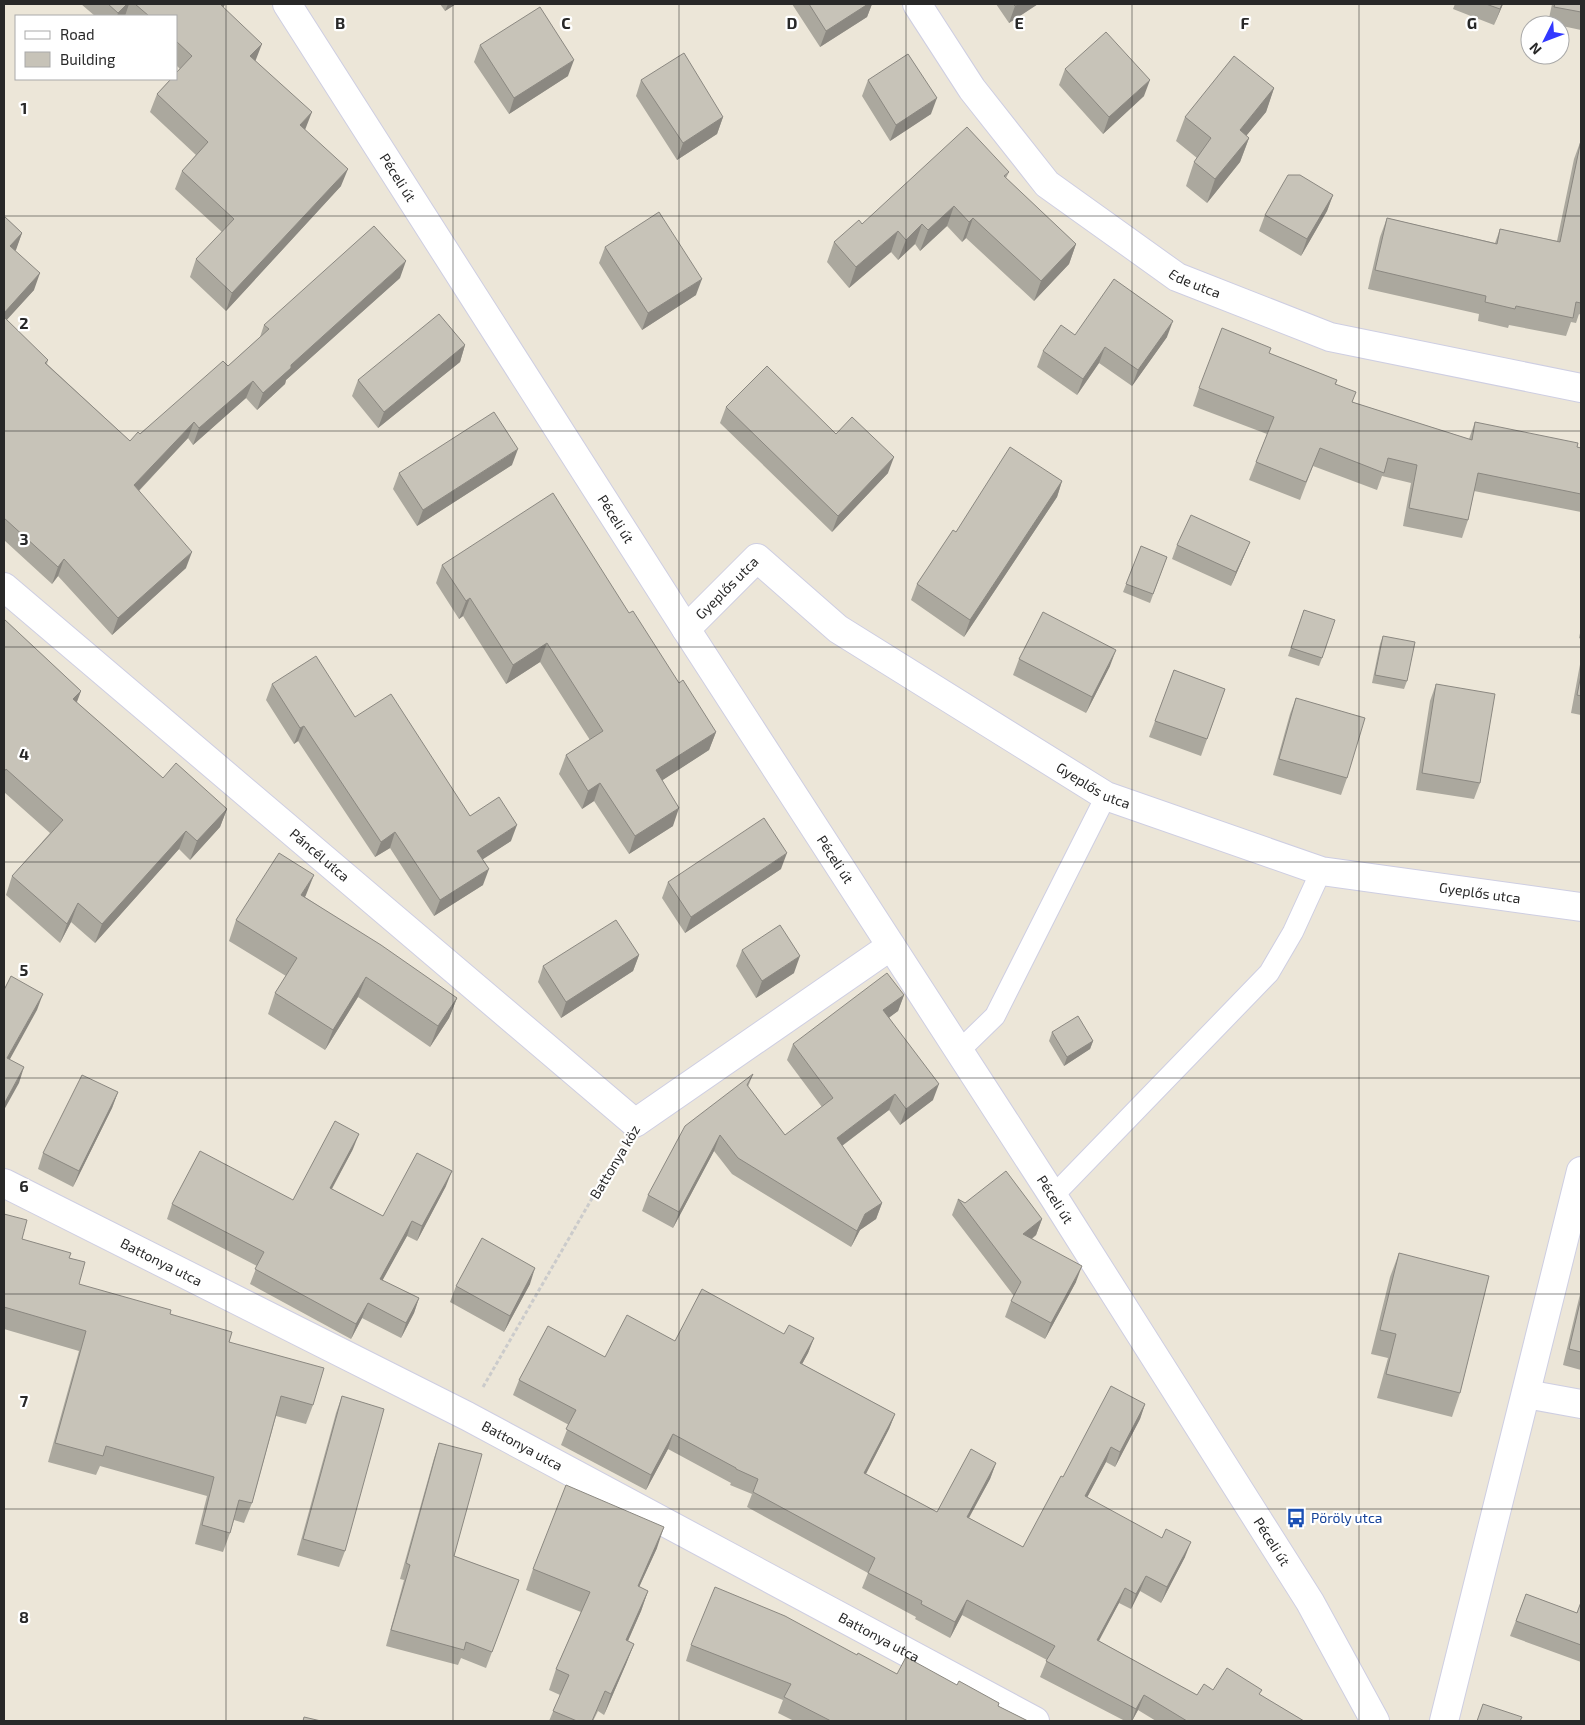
<svg xmlns="http://www.w3.org/2000/svg" width="1585" height="1725" font-family="'Exo 2',sans-serif">
	<style>
		.lines { fill: none; stroke-linecap: round; stroke-linejoin: round }
		.service-casing { stroke: #cecee2; stroke-width: 22 }
		.minor-casing { stroke: #cecee2; stroke-width: 30 }
		.secondary-casing { stroke: #cecee2; stroke-width: 30 }
		.path { stroke: #cbcbcb; stroke-width: 3; stroke-dasharray: 4 2.5; stroke-linecap: butt }
		.service { stroke: #fff; stroke-width: 20 }
		.minor { stroke: #fff; stroke-width: 28 }
		.secondary { stroke: #fff; stroke-width: 28 }
		.wall { fill: #aba89e }
		.shaded-wall { fill: #8b8881 }
		.building { fill: #c7c3b8; stroke: #8b8881 }
		.grid { fill: none; stroke: #282828; stroke-width: 1; stroke-opacity: 0.55 }
		.labels { text-anchor: middle; stroke-width: 4.5; stroke-linejoin: round; paint-order: stroke }
		.street-label { font-size: 14px; fill: #282828; stroke: #fff }
		.transit-label { font-size: 14px; fill: #164399; stroke: #fff; text-anchor: start }
		.grid-label { font-size: 16px; text-anchor: middle; font-weight: bold; fill: #282828; stroke: #fff; stroke-width: 4.5; stroke-linejoin: round; paint-order: stroke }
	</style>
	<rect width="100%" height="100%" fill="#ece6d8"/>
	<g class="lines">
		<defs>
			<path id="service" d="M959 1051 995 1016 1106 796
				M1053 1196 1269 973 1293 932 1321 871"/>
			<g id="minor">
				<path id="s1" d="M917 4 972 89 1047 184 1177 277 1330 337 1581 388"/>
				<path id="s2" d="M4 587 635 1123 891 946"/>
				<path id="s3" d="M686 629 757 558 838 629 1106 796 1321 871 1581 907"/>
				<path id="s4" d="M4 1183 467 1416 1035 1721"/>
				<path d="M1526 1394 1581 1404"/>
				<path d="M1444 1721 1581 1171"/>
			</g>
			<g id="secondary">
				<path id="s5" d="M287 4 686 629 1053 1196 1310 1602 1375 1721"/>
			</g>
		</defs>
		<!-- service casing -->
		<use href="#service" class="service-casing"/>
		<!-- minor casing -->
		<use href="#minor" class="minor-casing"/>
		<!-- secondary casing -->
		<use href="#secondary" class="secondary-casing"/>
		<!-- path -->
		<path class="path" d="M483 1387 620 1150"/>
		<!-- service -->
		<use href="#service" class="service"/>
		<!-- minor -->
		<use href="#minor" class="minor"/>
		<!-- secondary -->
		<use href="#secondary" class="secondary"/>
	</g>
	<!-- wall -->
	<path class="wall" d="M81 4H225L223 8 255 60 305 130 341 186 226 311 190 277 196 259 222 232 175 189 182 171 196 155 150 112 157 94 180 69 176 65V16H95Z
		M440 4H456L445 11Z
		M792 4H872L867 17 820 47Z
		M996 4H1038L1009 23Z
		M1455 4H1503L1494 25 1453 9Z
		M1552 4H1581V30L1548 23Z
		M480 45 568 76 509 114 474 62Z
		M1065 69 1144 96 1103 134 1059 85Z
		M641 80 723 117 717 134 677 160 636 96Z
		M868 80 931 114 890 141 862 96Z
		M1274 88 1266 112 1246 136 1249 138 1240 162 1207 203 1186 186 1194 162 1197 158 1176 141 1185 117Z
		M1581 140V315L1579 314 1576 323 1571 322 1566 336 1509 325 1508 328 1478 321 1479 314 1368 289 1380 237 1387 218 1495 243 1500 229 1557 241 1574 159Z
		M1009 172 1006 178 1076 244 1069 264 1034 301 966 238 962 242 947 226 920 251 915 244 898 260 891 252 849 288 827 262 834 242 862 224Z
		M1333 195 1327 211 1301 256 1259 231 1265 215Z
		M4 216 22 233 15 251 34 290 6 320 48 360 47 364 130 441 228 366 260 337 264 325 400 278 286 380 285 384 257 410 246 398 193 445 188 438 139 491 186 568 112 635 58 576 52 584 4 540Z
		M605 247 696 295 642 330 599 263Z
		M1075 335 1167 337 1132 386 1099 363 1077 395 1037 367 1043 351Z
		M465 345 460 362 378 428 352 396 358 380Z
		M1269 353 1337 380 1336 384 1352 402 1469 439 1475 422 1581 448V512L1474 491 1468 520 1462 538 1403 526 1411 483 1382 476 1377 490 1313 466 1300 500 1249 480 1267 434 1193 406 1199 388Z
		M726 407 836 434 888 473 832 532 720 423Z
		M512 465 417 526 393 489 399 473Z
		M1062 481 1057 497 964 637 911 600 917 584 956 532Z
		M1250 542 1244 556 1231 586 1172 559 1177 545Z
		M1141 546 1167 557 1150 603 1123 592Z
		M442 565 629 613 679 683 716 732 709 750 662 780 673 826 629 854 594 801 582 809 559 774 566 755 590 740 540 662 506 684 463 616 459 619 436 583Z
		M1304 610 1322 658 1319 666 1288 656Z
		M4 619 81 691 76 702 163 778 227 809 220 827 190 860 179 849 95 943 71 922 60 943 6 895 12 876 50 833 4 792Z
		M1581 628V639L1579 638Z
		M1383 636 1407 681 1404 689 1372 683 1380 644Z
		M1019 659 1110 666 1086 713 1013 675Z
		M1581 659V715L1571 713Z
		M1174 670 1225 689 1201 756 1149 737Z
		M272 684 355 717 470 816 511 841 482 859 483 885 434 916 390 848 375 857 298 741 294 744 266 700Z
		M1436 684 1480 783 1474 799 1416 790 1430 701Z
		M1296 698 1347 778 1341 795 1273 775 1290 714Z
		M781 869 685 933 662 898 668 882Z
		M306 895 305 897 457 998 449 1018 430 1047 358 997 325 1050 268 1014 275 993 286 976 229 941 236 920Z
		M742 950 794 973 756 998 736 966Z
		M639 955 633 971 561 1018 538 982 543 966Z
		M904 995 898 1011 889 1017 933 1100 900 1125 889 1110 842 1146 882 1203 876 1219 860 1230 851 1247 732 1174 714 1151 673 1228 642 1211 648 1195 753 1074 748 1087 785 1135 822 1107 787 1060 793 1044Z
		M1052 1032 1093 1041 1090 1049 1064 1066 1049 1041Z
		M118 1092 112 1108 73 1187 38 1169 43 1153Z
		M353 1149 332 1189 383 1216 446 1186 417 1241 407 1236 382 1280 419 1298 414 1313 401 1338 362 1318 351 1339 250 1284 257 1266 167 1219 172 1204 293 1200Z
		M958 1199 965 1203 1042 1219 1036 1235 1032 1239 1076 1282 1045 1339 1005 1317 1011 1301 1014 1296 952 1215Z
		M4 1214 22 1239 69 1258 79 1284 170 1314 229 1342 313 1405 306 1424 276 1416 252 1503 244 1523 234 1520 230 1533 223 1552 195 1544 207 1496 100 1466 96 1475 48 1462 79 1351 4 1329Z
		M1399 1253 1460 1393 1452 1417 1377 1398 1388 1358 1371 1354 1390 1277Z
		M530 1284 504 1332 450 1302 456 1286Z
		M1581 1290V1370L1563 1365Z
		M784 1334 814 1338 808 1353 802 1364 895 1414 889 1429 866 1474 937 1512 996 1463 990 1479 969 1518 1023 1547 1063 1477 1145 1404 1140 1419 1115 1467 1106 1462 1087 1497 1185 1557 1161 1603 1140 1591 1131 1609 1119 1603 1099 1641 1197 1695 1213 1690 1260 1695 1304 1721H1156L1138 1710 1132 1721H1125L1040 1677 1047 1660 962 1615 950 1638 915 1619 916 1617 862 1588 868 1573 747 1507 752 1494 730 1485 731 1483 668 1449 646 1490 561 1445 569 1425 513 1395 519 1380 605 1357 675 1341Z
		M342 1396 345 1551 339 1567 297 1555 336 1413Z
		M439 1443 454 1556 519 1580 486 1668 461 1658 458 1665 386 1646 404 1580 400 1579 434 1458Z
		M657 1548 639 1587 648 1591 641 1611 628 1641 634 1644 626 1664 604 1715 598 1711 593 1721H549L560 1695 549 1690 556 1669 581 1612 526 1590 533 1569Z
		M1526 1594 1577 1613 1581 1602V1662L1510 1636Z
		M691 1645 857 1655 897 1674 957 1685 999 1703 998 1706 1028 1721H794L778 1713 783 1700 686 1661Z"/>
	<!-- shaded-wall -->
	<path class="shaded-wall" d="M127 4H129L125 16H117L118 13Z
		M220 4H225L221 13Z
		M448 4H456L445 11Z
		M868 4H872L867 17 820 47 826 31Z
		M1019 4H1038L1009 23 1015 6Z
		M1502 4H1503L1494 25Z
		M262 44 255 62 250 56Z
		M574 60 568 76 509 114 514 98Z
		M1150 80 1144 96 1103 134 1109 117Z
		M1274 88 1266 112 1231 154 1240 130Z
		M937 98 931 114 890 141 896 125Z
		M312 112 305 130 300 125Z
		M723 117 717 134 677 160 683 143Z
		M1249 138 1240 162 1207 203 1215 179Z
		M348 169 341 186 226 311 232 293Z
		M1333 195 1327 211 1301 256 1307 239Z
		M954 206 947 226 920 251 928 230Z
		M973 218 966 238 962 242 969 222Z
		M922 224 915 244 898 260 906 240Z
		M898 231 891 252 849 288 856 267Z
		M22 233 16 250 4 263 10 246Z
		M1076 244 1069 264 1034 301 1041 281Z
		M406 261 400 278 286 380 285 384 257 410 263 393 291 365Z
		M40 273 34 290 4 323V313Z
		M702 279 696 295 642 330 648 313Z
		M1173 321 1167 337 1132 386 1138 370Z
		M465 345 460 362 378 428 384 412Z
		M1105 347 1099 363 1077 395 1083 379Z
		M253 381 246 398 193 445 199 428Z
		M194 422 188 438 128 502 134 485Z
		M518 449 512 465 417 526 423 510Z
		M894 457 888 473 832 532 838 516Z
		M1062 481 1057 497 964 637 970 620Z
		M1250 542 1244 556 1231 586 1236 572Z
		M192 552 186 568 112 635 118 618Z
		M64 559 58 576 52 584 58 567Z
		M470 598 463 616 459 619 466 601Z
		M547 643 540 662 506 684 513 665Z
		M1116 650 1110 666 1086 713 1092 697Z
		M81 691 74 710 73 699Z
		M304 726 298 741 294 744 300 728Z
		M716 732 709 750 649 789 656 770Z
		M600 783 594 801 582 809 588 791Z
		M679 808 673 826 629 854 635 836Z
		M227 809 220 827 190 860 197 841Z
		M517 825 511 841 471 867 477 851Z
		M186 831 179 849 95 943 102 924Z
		M395 832 390 848 375 857 381 842Z
		M787 853 781 869 685 933 691 917Z
		M489 869 483 885 434 916 440 900Z
		M314 875 306 895 294 915 301 895Z
		M78 903 71 922 60 943 67 924Z
		M639 955 633 971 561 1018 566 1002Z
		M800 956 794 973 756 998 762 981Z
		M366 977 358 997 325 1050 333 1030Z
		M43 994 37 1010 4 1070 7 1058Z
		M904 995 898 1011 878 1026 883 1010Z
		M457 998 449 1018 430 1047 438 1026Z
		M1093 1041 1090 1049 1064 1066 1067 1057Z
		M24 1067 19 1083 4 1110V1104Z
		M939 1084 933 1100 900 1125 906 1109Z
		M118 1092 112 1108 73 1187 79 1171Z
		M895 1094 889 1110 831 1154 837 1138Z
		M359 1134 353 1149 324 1203 330 1188Z
		M720 1135 714 1151 673 1228 679 1212Z
		M452 1171 446 1186 417 1241 422 1226Z
		M882 1203 876 1219 860 1230 851 1247 857 1231 865 1214Z
		M1042 1219 1036 1235 1017 1250 1023 1234Z
		M412 1221 407 1236 375 1294 380 1279Z
		M1082 1266 1076 1282 1045 1339 1051 1323Z
		M535 1268 530 1284 504 1332 510 1316Z
		M419 1298 414 1313 401 1338 406 1323Z
		M368 1303 362 1318 351 1339 356 1324Z
		M814 1338 808 1353 794 1379 800 1363Z
		M1145 1404 1140 1419 1115 1467 1120 1452Z
		M895 1414 889 1429 858 1489 864 1473Z
		M673 1434 668 1449 646 1490 651 1475Z
		M1111 1447 1106 1462 1080 1511 1085 1496Z
		M996 1463 990 1479 961 1532 967 1517Z
		M664 1527 657 1548 630 1607 638 1586Z
		M1191 1542 1185 1557 1161 1603 1167 1587Z
		M1146 1576 1140 1591 1131 1609 1136 1594Z
		M1125 1588 1119 1603 1091 1655 1097 1640Z
		M648 1591 641 1611 619 1661 626 1640Z
		M967 1600 962 1615 950 1638 955 1622Z
		M634 1644 626 1664 604 1715 611 1694Z
		M1144 1695 1138 1710 1132 1721 1136 1709Z"/>
	<!-- building -->
	<path class="building" d="M108 4H127L118 13Z
		M135 4H220L262 44 250 56 312 112 300 125 348 169 232 293 196 259 234 219 182 171 208 142 157 94 171 79H176V73L192 56 176 41V16H149Z
		M809 4H868L826 31Z
		M1013 4H1019L1015 6Z
		M1486 4H1502L1500 9Z
		M1555 4H1581V12L1554 7Z
		M540 7 574 60 514 98 480 45Z
		M1106 32 1150 80 1109 117 1065 69Z
		M684 53 723 117 683 143 641 80Z
		M908 54 937 98 896 125 868 80Z
		M1234 56 1274 88 1240 130 1249 138 1215 179 1194 162 1211 138 1185 117Z
		M967 127 1009 172 1004 176 1076 244 1041 281 973 218 969 222 954 206 928 230 922 224 906 240 898 231 856 267 834 242 859 220 862 224Z
		M1581 140V303L1576 302 1573 318 1516 306 1515 309 1485 302 1486 296 1375 270 1387 218 1497 244 1500 229 1560 242Z
		M1288 175H1300L1333 195 1307 239 1265 215Z
		M659 212 702 279 648 313 605 247Z
		M4 216 22 233 10 246 40 273 4 313Z
		M374 226 406 261 291 365V368L263 393 253 381 199 428 194 422 134 485 192 552 118 618 64 559 58 567 4 518V317L48 360 45 363 130 441 138 432 140 434 223 361 228 366 269 329 264 325Z
		M1114 279 1173 321 1138 370 1105 347 1083 379 1043 351 1061 325 1075 335Z
		M439 314 465 345 384 412 358 380Z
		M1222 328 1271 348 1269 353 1337 380 1335 384 1356 392 1352 402 1472 440 1475 422 1578 443 1577 447 1581 448V494L1478 473 1468 520 1409 508 1417 465 1388 458 1384 473 1320 448 1306 482 1256 462 1274 417 1199 388Z
		M767 366 836 434 852 417 894 457 838 516 726 407Z
		M494 412 518 449 423 510 399 473Z
		M1010 447 1062 481 970 620 917 584 953 530 956 532Z
		M553 493 629 613 633 611 679 683 683 680 716 732 656 770 679 808 635 836 600 783 588 791 566 755 603 731 547 643 513 665 470 598 466 601 442 565Z
		M1191 515 1250 542 1236 572 1177 545Z
		M1141 546 1167 557 1153 594 1126 584Z
		M1304 610 1335 620 1322 658 1291 648Z
		M1043 612 1116 650 1092 697 1019 659Z
		M4 619 81 691 73 699 163 778 176 763 227 809 197 841 186 831 102 924 78 903 67 924 12 876 63 820 6 769 4 772Z
		M1383 636 1415 642 1407 681 1375 675Z
		M316 656 355 717 391 694 470 816 499 797 517 825 477 851 489 869 440 900 395 832 381 842 304 726 300 728 272 684Z
		M1174 670 1225 689 1207 739 1155 721Z
		M1581 675V696L1577 695Z
		M1436 684 1495 694 1480 783 1422 773Z
		M1296 698 1365 718 1347 778 1279 759Z
		M764 818 787 853 691 917 668 882Z
		M279 853 314 875 301 895 381 945 457 998 438 1026 366 977 333 1030 275 993 297 958 236 920Z
		M616 920 639 955 566 1002 543 966Z
		M780 925 800 956 762 981 742 950Z
		M887 973 904 995 883 1010 939 1084 906 1109 895 1094 837 1138 882 1203 865 1214 857 1231 738 1158 720 1135 679 1212 648 1195 685 1126 753 1074 747 1085 785 1135 833 1098 793 1044Z
		M11 976 43 994 7 1058 24 1067 4 1104V990Z
		M1078 1016 1093 1041 1067 1057 1052 1032Z
		M82 1075 118 1092 79 1171 43 1153Z
		M335 1121 359 1134 330 1188 383 1216 417 1153 452 1171 422 1226 412 1221 380 1279 419 1298 406 1323 368 1303 356 1324 255 1269 264 1252 172 1204 200 1151 293 1200Z
		M1006 1171 1042 1219 1023 1234 1082 1266 1051 1323 1011 1301 1021 1282 958 1199 965 1203Z
		M4 1214 27 1220 22 1239 71 1253 69 1258 85 1262 79 1284 171 1310 170 1314 232 1332 229 1342 324 1368 313 1405 281 1396 252 1503 239 1500 230 1533 202 1525 214 1477 106 1446 103 1456 55 1443 86 1331 4 1307Z
		M482 1238 535 1268 510 1316 456 1286Z
		M1399 1253 1489 1276 1460 1393 1386 1374 1396 1334 1380 1330Z
		M702 1289 784 1334 789 1325 814 1338 800 1363 895 1414 864 1473 937 1512 971 1449 996 1463 967 1517 1023 1547 1061 1476 1063 1477 1111 1386 1145 1404 1120 1452 1111 1447 1085 1496 1162 1538 1166 1529 1191 1542 1167 1587 1146 1576 1136 1594 1125 1588 1097 1640 1197 1695 1204 1684 1213 1690 1227 1668 1262 1690 1259 1694 1304 1721H1187L1144 1695 1136 1709 1046 1661 1055 1646 967 1600 955 1622 921 1604 922 1601 868 1573 875 1558 753 1492 758 1479 736 1469V1468L673 1434 651 1475 566 1429 576 1410 519 1380 548 1326 605 1357 627 1315 675 1341Z
		M1581 1298V1352L1569 1349Z
		M342 1396 384 1409 345 1551 303 1539Z
		M439 1443 482 1454 454 1556 519 1580 492 1652 466 1642 464 1650 391 1630 410 1565 406 1563Z
		M566 1485 664 1527 638 1586 648 1591 626 1640 634 1644 611 1694 605 1691 592 1721H577L553 1711 569 1675 556 1669 590 1592 533 1569Z
		M715 1587 785 1616 857 1655 858 1653 897 1674 906 1657 957 1685 959 1681 999 1703 998 1706 1028 1721H831L784 1697 791 1684 691 1645Z
		M1526 1594 1577 1613 1581 1602V1645L1516 1621Z
		M1483 1704 1522 1717 1520 1721H1477Z
		M304 1717 321 1721H303Z"/>
	<!-- grid -->
	<path class="grid" d="M226 4V1721M453 4V1721M679 4V1721M906 4V1721M1132 4V1721M1359 4V1721M4 216H1581M4 431H1581M4 647H1581M4 862H1581M4 1078H1581M4 1294H1581M4 1509H1581"/>
	<!-- icons -->
	<defs>
		<symbol id="bus-bare" viewBox="-9 -9 18 18"><path d="M-5-6H5V4H4V6H2V4H-2V6H-4V4H-5ZM-3.5-4V0h7V-4ZM-3.5 1.2v1.5H-2V1.2ZM2 1.2v1.5H3.5V1.2Z" fill="#1a4fb4" stroke="#fff" stroke-width="2.5" paint-order="stroke"/></symbol>
	</defs>
	<g fill-rule="evenodd">
		<use href="#bus-bare" x="1282" y="1504" width="28" height="28"/>
	</g>
	<g class="labels">
		<!-- street labels -->
		<g class="street-label">
			<text dy="5" stroke="none"><textPath href="#s5" startOffset="206">Péceli út</textPath></text>
			<text dy="5" stroke="none"><textPath href="#s1" startOffset="401">Ede utca</textPath></text>
			<text dy="5" stroke="none"><textPath href="#s5" startOffset="611">Péceli út</textPath></text>
			<text dy="5" stroke="none"><textPath href="#s3" startOffset="58">Gyeplős utca</textPath></text>
			<text dy="5" stroke="none"><textPath href="#s3" startOffset="508">Gyeplős utca</textPath></text>
			<text dy="5" stroke="none"><textPath href="#s2" startOffset="414">Páncél utca</textPath></text>
			<text dy="5" stroke="none"><textPath href="#s5" startOffset="1016">Péceli út</textPath></text>
			<text dy="5" stroke="none"><textPath href="#s3" startOffset="912">Gyeplős utca</textPath></text>
			<text transform="translate(615 1162) rotate(-59)" y="5">Battonya köz</text>
			<text dy="5" stroke="none"><textPath href="#s5" startOffset="1421">Péceli út</textPath></text>
			<text dy="5" stroke="none"><textPath href="#s4" startOffset="176">Battonya utca</textPath></text>
			<text dy="5" stroke="none"><textPath href="#s4" startOffset="581">Battonya utca</textPath></text>
			<text dy="5" stroke="none"><textPath href="#s5" startOffset="1826">Péceli út</textPath></text>
			<text dy="5" stroke="none"><textPath href="#s4" startOffset="986">Battonya utca</textPath></text>
		</g>
		<!-- transit labels -->
		<g class="transit-label">
			<text x="1311" y="1523">Pöröly utca</text>
		</g>
	</g>
	<g class="grid-label">
		<text x="340" y="29">B</text>
		<text x="566" y="29">C</text>
		<text x="792" y="29">D</text>
		<text x="1019" y="29">E</text>
		<text x="1245" y="29">F</text>
		<text x="1472" y="29">G</text>
		<text x="24" y="114">1</text>
		<text x="24" y="329">2</text>
		<text x="24" y="545">3</text>
		<text x="24" y="760">4</text>
		<text x="24" y="976">5</text>
		<text x="24" y="1192">6</text>
		<text x="24" y="1407">7</text>
		<text x="24" y="1623">8</text>
	</g>
	<!-- border -->
	<rect width="1585" height="1725" fill="none" stroke="#282828" stroke-width="10"/>
	<!-- legend -->
	<rect x="15" y="15" width="162" height="65" fill="#ffffff" stroke="#a9a9a9"/>
	<rect x="25" y="31" width="25" height="8" fill="#ffffff" stroke="#a9a9a9"/>
	<text x="60" y="40" font-size="15" fill="#282828">Road</text>
	<rect x="25" y="52" width="25" height="15" fill="#c7c3b8" stroke="#a9a9a9"/>
	<text x="60" y="65" font-size="15" fill="#282828">Building</text>
	<!-- north arrow -->
	<g transform="translate(1545 40) rotate(228)"><circle r="24" fill="#ffffff" stroke="#a9a9a9"/>
	<path d="M0-4L9 19L0 12L-9 19Z" fill="#3238ff"/>
	<text y="-8" font-size="14" font-weight="bold" text-anchor="middle" fill="#282828">N</text>
	</g>
</svg>
